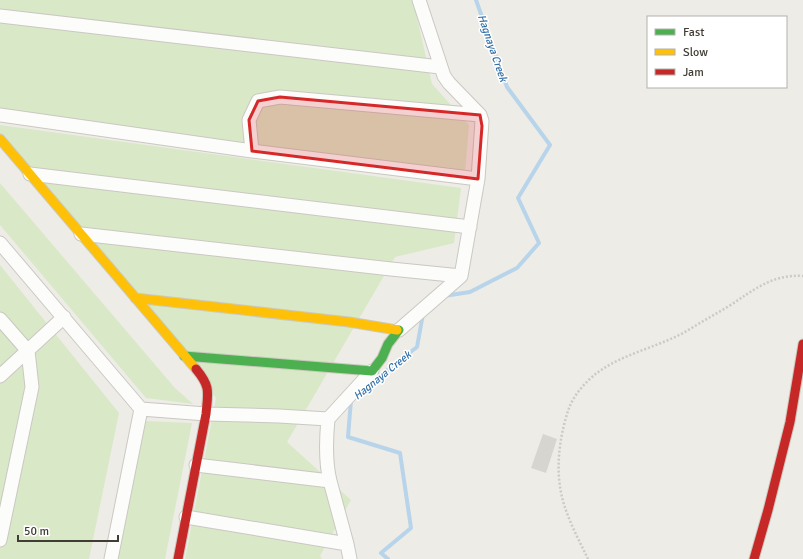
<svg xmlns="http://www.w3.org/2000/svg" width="803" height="559" font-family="Signika,sans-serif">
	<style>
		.green { fill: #d9e8c7 }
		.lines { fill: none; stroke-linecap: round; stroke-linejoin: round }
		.stream { stroke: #b8d4ea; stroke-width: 4 }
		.building { fill: #d7d5cf }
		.street-casing { stroke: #cac8c2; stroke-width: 15 }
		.fast-casing { stroke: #ccc9be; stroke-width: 11 }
		.slow-casing { stroke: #ccc9be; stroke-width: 11 }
		.jam-casing { stroke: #ccc9be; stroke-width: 11 }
		.path { stroke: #cccac6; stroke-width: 2.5; stroke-dasharray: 2 2; stroke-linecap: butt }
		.street { stroke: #fcfcfb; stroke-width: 13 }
		.fast { stroke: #4caf50; stroke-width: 9 }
		.slow { stroke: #ffc107; stroke-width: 9 }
		.jam { stroke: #c62828; stroke-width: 9 }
		.marked { fill: #d62828; fill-opacity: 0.2; stroke: #d62828; stroke-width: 3; stroke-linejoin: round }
		.labels { text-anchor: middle; stroke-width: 3; stroke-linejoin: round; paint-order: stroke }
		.water-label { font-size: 11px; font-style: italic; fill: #3370a8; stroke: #fff }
	</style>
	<rect width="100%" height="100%" fill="#eeece6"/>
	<!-- green -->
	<path class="green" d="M0 0H413L432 84 469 125 465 173 0 110Z
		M0 125 461 188 454 243 395 257 287 442 351 500 320 556 322 559H185L216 398 0 133Z
		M0 183 175 388 193 404 146 398 0 225Z
		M0 265 119 413 89 559H0Z
		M144 421 192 423 165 559H116Z"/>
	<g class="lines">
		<!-- stream -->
		<path class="stream" d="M444 296 470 292 517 268 539 243 518 198 550 145 507 87 476 0
			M359 393 395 364 417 347 423 314
			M351 400 348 437 400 453 411 528 381 553 388 559"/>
	</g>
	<!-- building -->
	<path class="building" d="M543 434 557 439 546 473 531 468Z"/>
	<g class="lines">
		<defs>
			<path id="street" d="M0 16 440 67
				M0 115 252 151 478 179
				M252 151 249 120 258 101 280 97 480 115
				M30 174 470 227
				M81 234 391 269 461 276
				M0 243 141 409 111 559
				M0 319 28 351 32 387 0 540
				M399 330 461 276 478 179 482 121 480 115 449 83 444 76 419 0
				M0 376 64 317
				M141 409 206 414 279 416 328 419C326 440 325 461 330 481L196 465
				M328 419 372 371
				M330 481 347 544
				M186 517 347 544 350 559"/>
			<path id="fast" d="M184 356 372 371 382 358 388 344 399 330H397"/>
			<path id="slow" d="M0 139 196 369
				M135 298 349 322 397 330"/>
			<path id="jam" d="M178 559 206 414C208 392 211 387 196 369
				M754 559 768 510 790 422 803 344"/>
		</defs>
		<!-- street casing -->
		<use href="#street" class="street-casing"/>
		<!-- fast casing -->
		<use href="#fast" class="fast-casing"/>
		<!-- slow casing -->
		<use href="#slow" class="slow-casing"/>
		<!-- jam casing -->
		<use href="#jam" class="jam-casing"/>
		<!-- path -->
		<path class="path" d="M588 559C577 536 563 511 560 486 556 461 561 431 569 408 574 395 586 381 597 373 625 352 661 347 690 329 703 321 716 314 729 306 754 290 772 274 803 276"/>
		<!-- street -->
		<use href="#street" class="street"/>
		<!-- fast -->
		<use href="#fast" class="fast"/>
		<!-- slow -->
		<use href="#slow" class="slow"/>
		<!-- jam -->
		<use href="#jam" class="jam"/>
	</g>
	<!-- marked area -->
	<path class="marked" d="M280 97 480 115 482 126 478 179 252 151 249 120 258 101Z"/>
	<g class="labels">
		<!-- water labels -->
		<g class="water-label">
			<text transform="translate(493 48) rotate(71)" y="4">Hagnaya Creek</text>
			<text transform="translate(382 375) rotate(-39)" y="4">Hagnaya Creek</text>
		</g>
	</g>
	<!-- legend -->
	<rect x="647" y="16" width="140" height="72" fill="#ffffff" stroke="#b3b1ae"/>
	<rect x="655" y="29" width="20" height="6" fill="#4caf50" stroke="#b3b1ae"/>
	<text x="683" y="36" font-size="12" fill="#423d34">Fast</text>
	<rect x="655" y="49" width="20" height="6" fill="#ffc107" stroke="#b3b1ae"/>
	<text x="683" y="56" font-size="12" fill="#423d34">Slow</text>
	<rect x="655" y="69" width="20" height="6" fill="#c62828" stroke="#b3b1ae"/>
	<text x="683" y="76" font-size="12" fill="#423d34">Jam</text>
	<!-- scale -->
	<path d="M18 535v6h100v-6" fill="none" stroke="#423d34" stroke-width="2"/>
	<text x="24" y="535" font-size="12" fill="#423d34" stroke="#ffffff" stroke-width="3" paint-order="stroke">50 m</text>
</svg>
